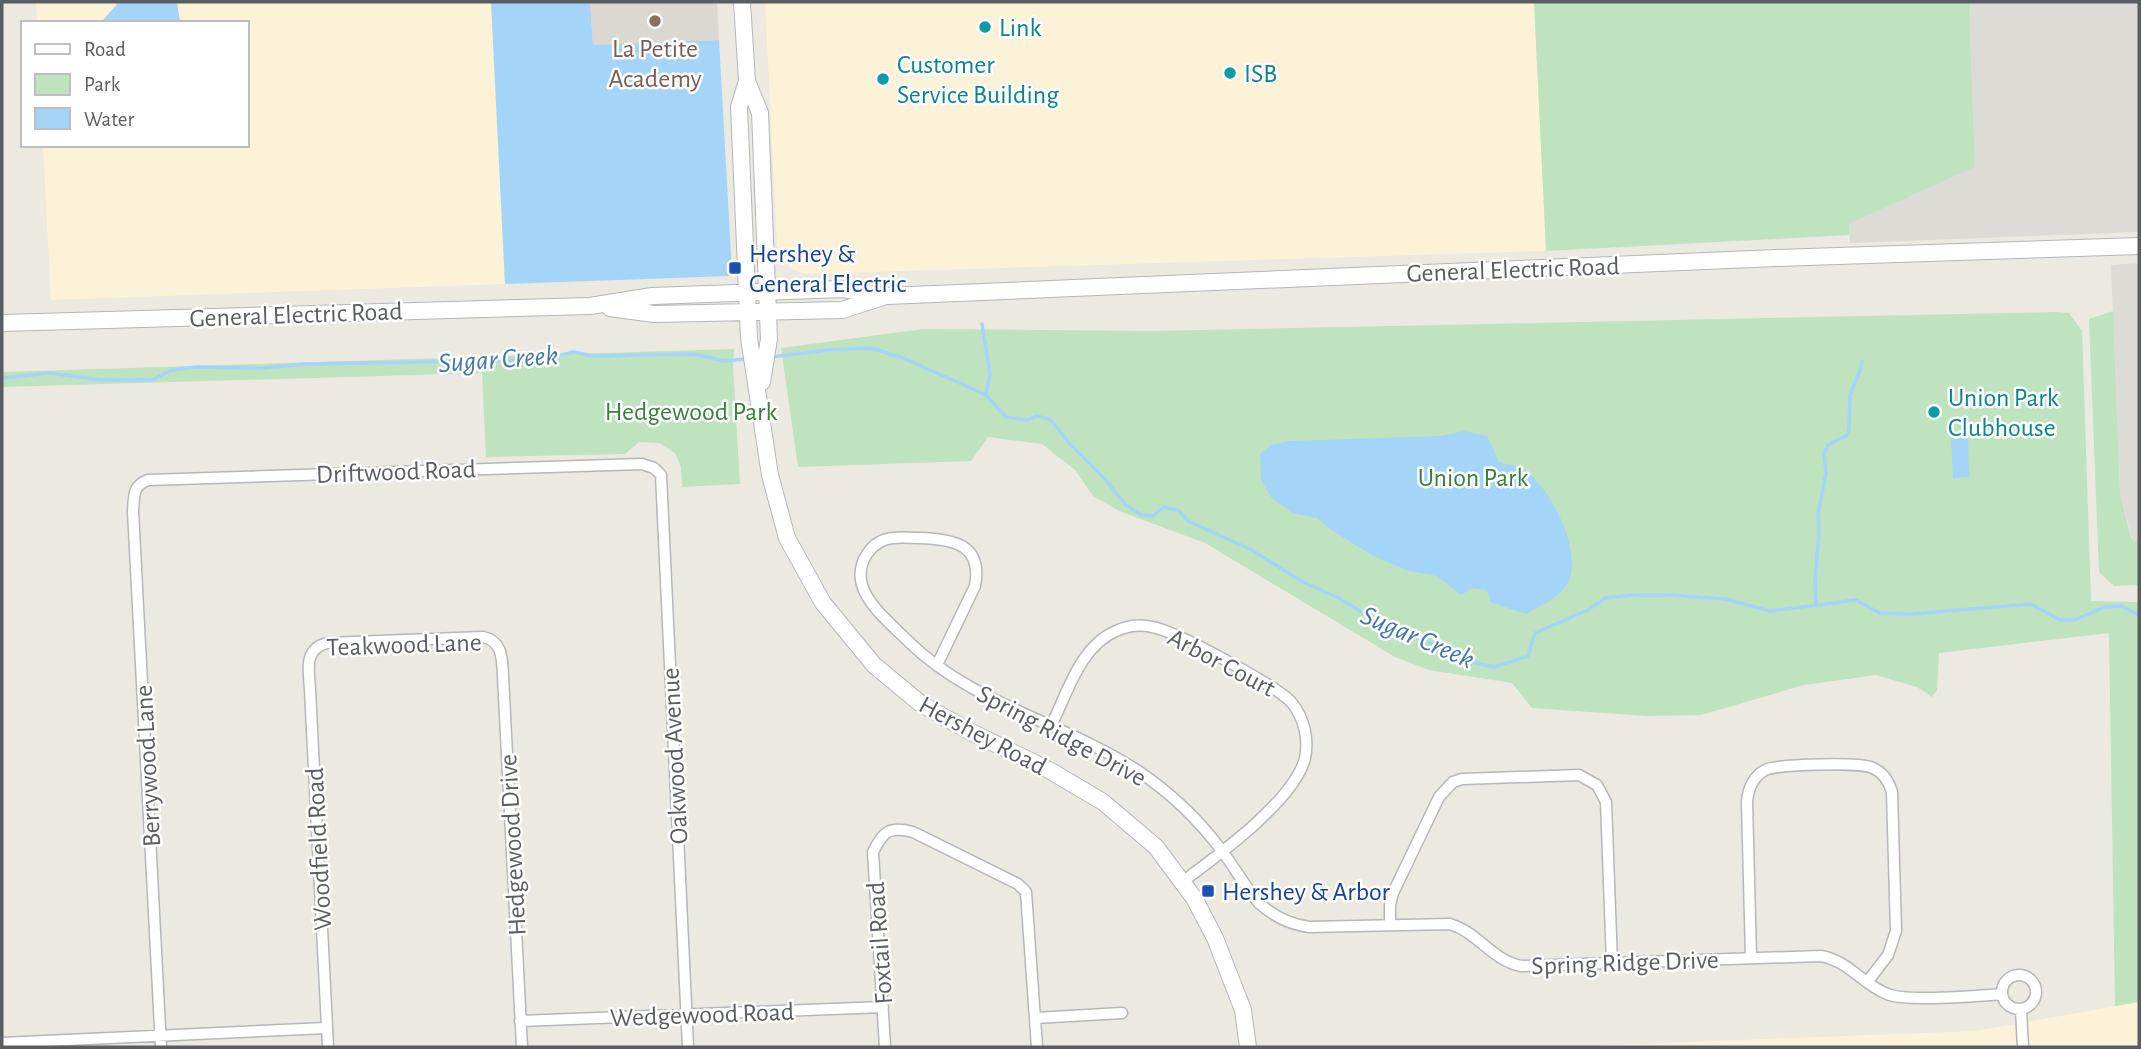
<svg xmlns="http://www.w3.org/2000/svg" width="2141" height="1049" font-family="'Alegreya Sans',sans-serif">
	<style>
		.commercial { fill: #fbf2d7 }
		.industrial { fill: #dddbd6 }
		.education { fill: #dbd8cf }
		.green { fill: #bfe2bf }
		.water { fill: #a4d5f9 }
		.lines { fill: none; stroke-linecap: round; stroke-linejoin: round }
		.stream { stroke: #a4d5f9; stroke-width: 3.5 }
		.street-casing { stroke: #b4b7bb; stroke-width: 13 }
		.secondary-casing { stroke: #b3b6bb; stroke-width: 18 }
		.street { stroke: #fff; stroke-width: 10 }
		.secondary { stroke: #fff; stroke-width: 16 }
		.education-dot { fill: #8d6e63; stroke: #fff; stroke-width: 2.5 }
		.culture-dot { fill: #0f9aa8; stroke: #fff; stroke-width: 2.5 }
		.transit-dot { fill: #1a4fb4; stroke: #fff; stroke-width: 2.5 }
		.labels { text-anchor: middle; stroke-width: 5; stroke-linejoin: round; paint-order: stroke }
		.culture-label { font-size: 26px; fill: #0d838f; stroke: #fff; text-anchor: start }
		.education-label { font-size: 26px; fill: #785e54; stroke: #fff }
		.transit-label { font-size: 26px; fill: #164399; stroke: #fff; text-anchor: start }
		.street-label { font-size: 26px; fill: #5a5d61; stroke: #fff }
		.park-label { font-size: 26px; fill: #3a803d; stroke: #fff }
		.water-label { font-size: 28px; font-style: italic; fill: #4376a8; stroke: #fff }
	</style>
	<rect width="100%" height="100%" fill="#ece9e1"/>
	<!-- commercial -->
	<path class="commercial" d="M36 2H491L505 284 51 300 43 145H247V23H37Z
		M765 2H1534L1546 251 806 274 791 269 777 246Z
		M2139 1002V1047H1559L1976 1031Z"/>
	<!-- industrial -->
	<path class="industrial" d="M1969 2H2139V232L1850 243 1849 224 1975 167Z
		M2139 263V541H2133L2120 493 2111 265Z"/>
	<!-- education -->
	<path class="education" d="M590 2H717L719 40 593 45Z"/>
	<!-- green -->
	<path class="green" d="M1534 2H1969L1975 167 1849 224V235L1546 251Z
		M2113 311 2120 493 2131 537 2133 541H2139V585L2114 586 2099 572 2089 319Z
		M2056 312 2069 313 2082 331 2091 601 2139 602V1002L2115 1006 2109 633 1939 653 1937 690 1932 697 1917 687 1876 675 1804 685 1701 715 1647 716 1532 708 1512 683 1429 670 1395 657 1205 543 1119 511 1093 496 1075 470 1042 444 988 437 971 461 798 467 781 348 923 329 1151 331Z
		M734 349 733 366 740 484 682 487 681 467 675 453 659 443 639 442 625 454 486 457 482 373 2 387V372Z"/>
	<!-- water -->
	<path class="water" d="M119 2H177L180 21 178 23H97L103 20Z
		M491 2H590L593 45 719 40 732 273 729 276 505 284Z
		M1464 431 1487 436 1499 462C1507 465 1517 465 1525 470 1551 488 1586 556 1566 586 1557 599 1540 606 1526 614L1490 602 1487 590 1473 588 1461 595 1437 576 1409 571 1373 556 1330 529 1317 518 1292 513 1271 497 1261 479 1260 454 1271 445 1290 441 1441 436Z
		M1951 437H1968L1969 477 1953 478Z"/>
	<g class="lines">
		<!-- stream -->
		<path class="stream" d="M982 324 990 374 986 395
			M771 357 827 350 870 348 901 357 986 395 1006 417 1027 420 1037 416 1051 420 1070 444 1104 478 1126 505 1141 515 1153 516 1164 507 1179 511 1188 521 1250 549 1303 582 1339 598 1377 622 1435 645 1466 661 1494 667 1528 656 1535 633 1588 610 1605 598 1633 595H1670L1726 599 1770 611 1856 600 1880 613 1911 614 2031 604 2060 620H2074L2105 607 2122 606 2139 615
			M2 378 50 373 100 380H152L172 370 197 367 262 368 305 364 540 360 574 352 592 356 694 354 724 361 746 359
			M1816 605 1815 582 1819 533 1818 514 1826 473 1824 454 1828 445 1846 436 1849 430 1850 395 1861 368 1862 361"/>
		<defs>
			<path id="street" d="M937 665 975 586C983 544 953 539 919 538 911 538 901 537 893 538 871 540 856 563 862 585 868 606 893 626 909 642 972 704 1065 723 1138 771 1171 793 1199 820 1222 851 1235 868 1245 887 1259 903 1274 917 1289 924 1309 927L1450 924C1479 933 1490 959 1521 966L1821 956C1849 961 1862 984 1887 994 1906 1002 1978 996 2002 994
				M1051 726C1067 694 1080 646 1116 631 1127 626 1140 624 1152 627 1174 630 1279 687 1292 703 1304 718 1309 739 1305 758 1295 800 1216 857 1182 882
				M1390 925V905L1393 893 1439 797 1453 782 1462 779 1579 775 1597 785 1606 802 1612 963
				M1751 958 1747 802C1748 789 1753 777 1765 770 1777 764 1861 762 1873 768 1884 773 1889 782 1892 792L1896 931 1888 955 1868 981
				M2002 992a17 17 0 1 1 34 0a17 17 0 1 1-34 0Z
				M2021 1010 2023 1047
				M1035 1018 1122 1013
				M520 1021 883 1007
				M2 1043 326 1028
				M161 1047 133 511C134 496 133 485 148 480L642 464 654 468 661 475 688 1047
				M328 1047 310 690C309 671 303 649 327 643L483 637C503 641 502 659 503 676L522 1047
				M885 1047 873 852C883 831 890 826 913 832L1018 884 1026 892 1037 1047"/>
			<path id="secondary" d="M742 2 747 81 760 113 769 339 762 382
				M747 81 739 107 749 338 770 475 787 538 823 603 874 665 921 704 967 730 1049 770 1103 802 1156 847 1194 898 1215 938 1243 1010 1248 1047
				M610 308 654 314 842 310 883 297
				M2 323 590 306 652 296 843 289 887 296 1776 258 2139 246"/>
		</defs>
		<!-- street casing -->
		<use href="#street" class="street-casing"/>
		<!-- secondary casing -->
		<use href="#secondary" class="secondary-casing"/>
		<!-- street -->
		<use href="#street" class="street"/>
		<!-- secondary -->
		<use href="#secondary" class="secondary"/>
	</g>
	<!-- markers -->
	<circle class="education-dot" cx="655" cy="21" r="7"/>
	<g class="culture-dot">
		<circle cx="985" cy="27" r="7"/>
		<circle cx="1230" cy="73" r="7"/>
		<circle cx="883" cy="79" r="7"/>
		<circle cx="1934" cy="412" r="7"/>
	</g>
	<g class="transit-dot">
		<rect x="728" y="261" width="14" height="14" rx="3.5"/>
		<rect x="1201" y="884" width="14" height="14" rx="3.5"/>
	</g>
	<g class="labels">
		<!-- culture labels -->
		<g class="culture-label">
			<text x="999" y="36">Link</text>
			<text x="897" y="73">Customer<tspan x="897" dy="30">Service Building</tspan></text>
			<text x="1244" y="82">ISB</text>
			<text x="1948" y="406">Union Park<tspan x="1948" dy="30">Clubhouse</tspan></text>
		</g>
		<!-- education labels -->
		<g class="education-label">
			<text x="655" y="57">La Petite<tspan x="655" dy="30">Academy</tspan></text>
		</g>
		<!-- transit labels -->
		<g class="transit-label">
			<text x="749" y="262">Hershey &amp;<tspan x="749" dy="30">General Electric</tspan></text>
			<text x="1222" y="900">Hershey &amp; Arbor</text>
		</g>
		<!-- street labels -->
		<g class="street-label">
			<text transform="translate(1513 269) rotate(-2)" y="9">General Electric Road</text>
			<text transform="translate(296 314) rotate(-2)" y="9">General Electric Road</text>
			<text transform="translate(396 471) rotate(-2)" y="9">Driftwood Road</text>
			<text transform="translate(404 644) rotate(-2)" y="9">Teakwood Lane</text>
			<text transform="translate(1222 662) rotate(28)" y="9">Arbor Court</text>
			<text transform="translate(983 735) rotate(28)" y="9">Hershey Road</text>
			<text transform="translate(1062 735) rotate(28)" y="9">Spring Ridge Drive</text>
			<text transform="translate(674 756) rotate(-93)" y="9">Oakwood Avenue</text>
			<text transform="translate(147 766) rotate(-93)" y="9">Berrywood Lane</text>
			<text transform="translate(512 845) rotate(-93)" y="9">Hedgewood Drive</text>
			<text transform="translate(318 849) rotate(-93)" y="9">Woodfield Road</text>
			<text transform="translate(879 943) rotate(-94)" y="9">Foxtail Road</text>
			<text transform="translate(1625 962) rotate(-2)" y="9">Spring Ridge Drive</text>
			<text transform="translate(702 1014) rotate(-2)" y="9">Wedgewood Road</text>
		</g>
		<!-- park labels -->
		<g class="park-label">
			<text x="691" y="420">Hedgewood Park</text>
			<text x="1473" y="486">Union Park</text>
		</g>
		<!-- water labels -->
		<g class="water-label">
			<text transform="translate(498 358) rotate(-4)" y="10">Sugar Creek</text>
			<text transform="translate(1418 636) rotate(23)" y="10">Sugar Creek</text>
		</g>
	</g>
	<!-- border -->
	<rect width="2141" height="1049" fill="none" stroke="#5a5d61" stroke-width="7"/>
	<!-- legend -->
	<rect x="21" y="21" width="228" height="126" fill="#ffffff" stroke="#bdbec0" stroke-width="2"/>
	<rect x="35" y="44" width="35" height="10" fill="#ffffff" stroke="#bdbec0" stroke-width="2"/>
	<text x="84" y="56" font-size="21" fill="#5a5d61">Road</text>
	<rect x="35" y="74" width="35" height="21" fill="#bfe2bf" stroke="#bdbec0" stroke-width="2"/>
	<text x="84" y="91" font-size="21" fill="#5a5d61">Park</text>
	<rect x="35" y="108" width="35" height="21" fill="#a4d5f9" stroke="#bdbec0" stroke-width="2"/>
	<text x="84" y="126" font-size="21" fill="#5a5d61">Water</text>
</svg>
